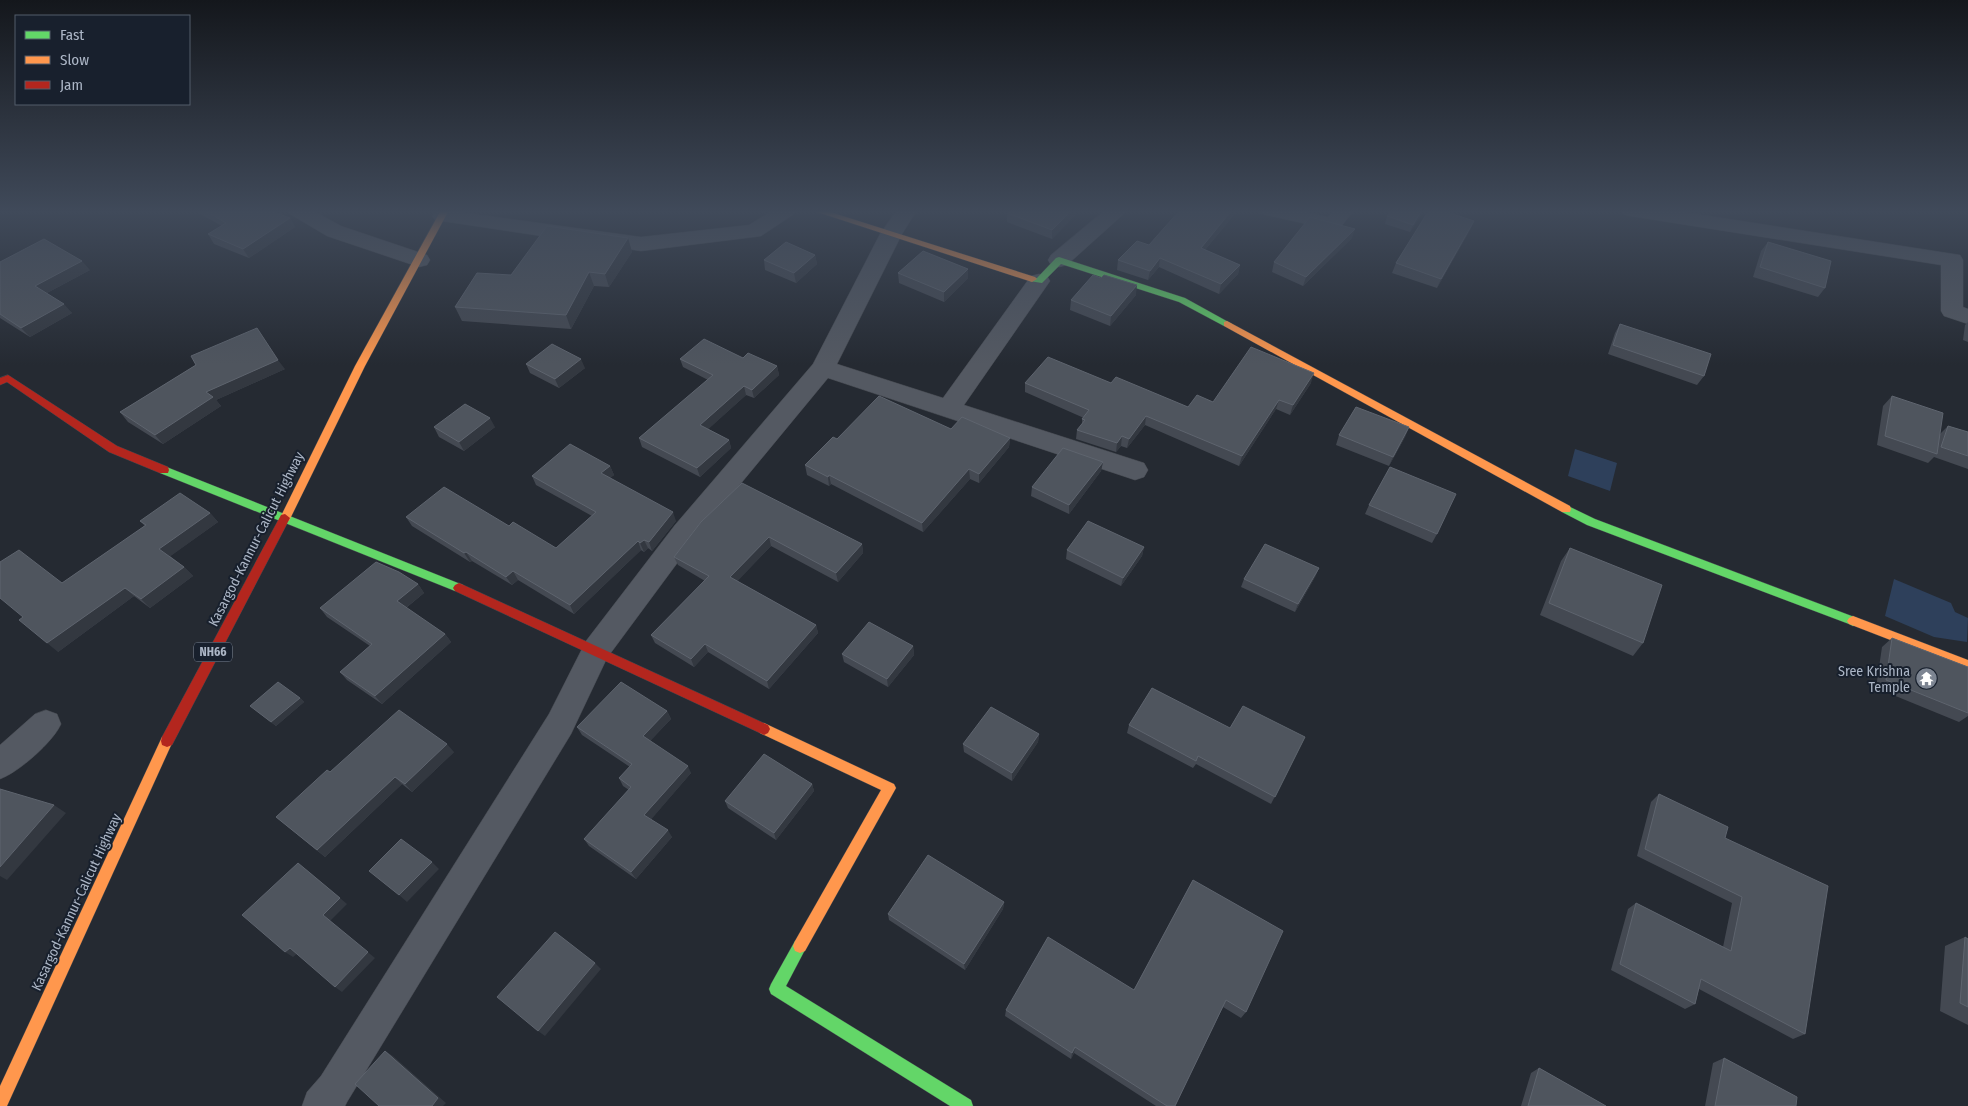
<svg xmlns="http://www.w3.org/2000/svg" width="1968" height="1106" font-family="'Fira Sans Condensed',sans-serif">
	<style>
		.water { fill: #2e405b }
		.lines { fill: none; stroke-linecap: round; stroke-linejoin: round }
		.street-casing { stroke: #41454c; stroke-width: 1 }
		.fast-casing { stroke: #41454c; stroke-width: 1 }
		.slow-casing { stroke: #41454c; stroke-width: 1 }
		.jam-casing { stroke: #41454c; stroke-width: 1 }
		.street { fill: #545962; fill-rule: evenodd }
		.fast { fill: #63d668; fill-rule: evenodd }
		.slow { fill: #ff974d; fill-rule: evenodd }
		.jam { fill: #b3261e; fill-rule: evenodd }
		.wall { fill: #444952 }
		.shaded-wall { fill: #333840 }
		.building { fill: #4f555e; stroke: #5e646e }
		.labels { text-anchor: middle; stroke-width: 4; stroke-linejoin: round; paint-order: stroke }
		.shield { fill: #18202d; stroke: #808998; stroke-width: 1 }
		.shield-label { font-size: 12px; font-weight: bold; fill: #acb6c6 }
		.street-label { font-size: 14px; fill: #acb6c6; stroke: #18202d }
		.poi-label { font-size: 14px; fill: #acb6c6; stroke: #18202d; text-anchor: end }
	</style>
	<rect width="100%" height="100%" fill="#252a32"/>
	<!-- water -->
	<path class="water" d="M1575 449 1617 463 1610 491 1568 476Z
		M1894 579 1951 603 1955 612 1968 618 1967 642 1934 637 1885 616Z"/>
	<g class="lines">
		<defs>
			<path id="street" d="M287 210H312L341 226 427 255 430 260 427 265 419 267 327 236 290 214Z
				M445 210 641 237 749 225 773 210H797L794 214 761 236 754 237 641 251 435 220 432 216 435 212Z
				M897 210H917L902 234 837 364 943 398 1031 276 1039 274 1047 276 1050 281 964 405 1144 463 1148 470 1144 477 1135 480 1126 477 828 378 695 539 607 658 571 734 347 1102 345 1106H302L307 1092 321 1076 549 714 586 641 675 525 813 364 880 234Z
				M1105 210H1128L1067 265 1059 267 1051 265 1048 260 1051 255Z
				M1259 210H1298L1328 217 1333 210H1354L1340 228 1333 230 1262 214Z
				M1620 210H1671L1960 255 1963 260V307L1968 309V324L1944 316 1941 311V265L1630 216 1623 214Z
				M46 710 57 714 61 724C53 742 19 772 0 779V745L35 714Z"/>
			<path id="fast" d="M1059 257 1185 298 1232 324 1230 326H1224L1179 302 1061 264 1042 283 1029 281V277L1037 278 1056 258Z
				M164 466 463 585 465 588 463 591H455L160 473 159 470Z
				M1566 505 1595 519 1857 618 1859 621 1857 624 1853 626 1849 624 1587 525 1562 512 1561 509 1562 506Z
				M800 939 805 941 807 946 786 986 971 1100 973 1106H950L771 994 769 989 771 984 795 941Z"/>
			<path id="slow" d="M441 210H449L365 366 289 521H281L280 518 355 366Z
				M811 210H824L1035 277 1037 279 1032 282 1029 281Z
				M1227 321 1570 506 1571 509 1570 512H1562L1224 326V322Z
				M1853 616 1968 660V670L1849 624 1847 621 1849 618Z
				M764 723 894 784 896 788 805 951 800 953 795 951 793 946 795 941 881 790 760 733 758 729 760 725Z
				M167 735 172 737 173 741 7 1106H0V1086L162 737Z"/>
			<path id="jam" d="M8 375 117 446 168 467 169 470 168 473H160L109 452 7 382 0 385V378Z
				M285 514 290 518 172 745 167 747 162 745 161 741 162 737 281 515Z
				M459 583 768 725 770 729 768 733 764 735 760 733 455 591 453 588 455 585Z"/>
		</defs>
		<!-- street casing -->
		<use href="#street" class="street-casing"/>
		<!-- fast casing -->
		<use href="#fast" class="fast-casing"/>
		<!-- slow casing -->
		<use href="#slow" class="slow-casing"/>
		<!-- jam casing -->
		<use href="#jam" class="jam-casing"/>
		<!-- street -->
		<use href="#street" class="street"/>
		<!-- fast -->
		<use href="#fast" class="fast"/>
		<!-- slow -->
		<use href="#slow" class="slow"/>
		<!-- jam -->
		<use href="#jam" class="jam"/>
	</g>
	<!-- wall -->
	<path class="wall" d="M193 210H269L290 218 295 227 249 258 214 244 208 234 222 226Z
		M1080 210 1052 239 1007 222V213Z
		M1091 210H1102L1098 213Z
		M1238 210 1205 250 1240 265 1238 274 1219 294 1159 267 1148 280 1117 270 1118 260 1149 245Z
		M1392 210H1424L1410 232 1385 224 1387 216Z
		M1474 221 1470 230 1437 288 1392 273 1396 263Z
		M628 238 632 252 609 287 594 286 571 329 462 321 455 307 511 275Z
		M1352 238 1303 286 1272 272 1274 262Z
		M1768 242 1825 288 1818 297 1753 277 1761 251Z
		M815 255 817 264 796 283 765 270 764 260Z
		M0 262 90 270 47 293 72 313 30 337 0 318Z
		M898 273 968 278 944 302 899 283Z
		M1136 295 1110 326 1070 310 1071 300Z
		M1968 322V342L1963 340 1965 325Z
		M1620 324 1704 376 1697 385 1608 354 1615 333Z
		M743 358 777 366 779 375 754 398 746 395 708 429 729 440 731 448 700 477 642 447 639 438 708 380 683 367 680 359Z
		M526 364 585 368 559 388 530 373Z
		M196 365 285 369 216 400 221 406 163 444 128 422 120 412Z
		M1025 383H1111L1188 407 1311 383 1290 415 1276 409 1239 466 1145 425 1127 448 1121 446 1116 452 1076 439 1077 430 1082 425V419L1084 418 1025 392Z
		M1892 396 1940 434 1948 426 1968 432V469L1934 457 1928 463 1877 445 1883 406Z
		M434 427H495L464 451 439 437Z
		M1409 427 1405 437 1389 466 1336 445 1339 435Z
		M951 429 1010 438 1009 447 979 483 970 479 923 532 831 484 829 486 807 475 805 465 837 439Z
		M1103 462 1101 471 1069 514 1031 496 1032 487Z
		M610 466 614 475 610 478 676 521 652 551 648 548 644 552 641 550 574 614 518 580 512 585 472 561 470 562 412 526 406 517 509 526 556 548 592 516 536 485 532 476Z
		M1369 505 1437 534 1432 543 1365 514Z
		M210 513 218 522 170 556 184 567 193 576 150 608 134 596 58 652 62 583 145 526 140 521Z
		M701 522 862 544 863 553 838 582 771 546 737 581 816 625 818 633 769 689 708 652 694 667 655 643 651 635 705 581 678 565 674 557Z
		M1144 547 1142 556 1121 586 1066 559 1067 550Z
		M1570 548 1643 643 1633 656 1540 615 1561 561Z
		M1319 568 1315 577 1295 612 1241 587 1244 579Z
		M418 584 424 593 406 608 445 634 451 642 382 704 347 680 340 672 370 646 327 617 320 608Z
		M1892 638 1968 667V716L1959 722 1876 688 1882 647Z
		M913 646 914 655 888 687 844 662 842 654Z
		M300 698 304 702 276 726 250 706Z
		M667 711 671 719 650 741 691 773 651 819 672 837 636 879 589 846 584 839 629 790 623 786 619 778 630 767 582 735 577 727Z
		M1129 725 1230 728 1305 737 1271 804 1196 764 1193 768 1127 733Z
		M1039 734 1038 742 1012 781 964 752 963 744Z
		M454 752 412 792 402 784 325 857 276 817 330 772Z
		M812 784 814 791 776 840 728 808 725 801Z
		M1659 794 1725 838 1805 1034 1793 1039 1699 989 1695 1004 1685 1009 1611 970 1628 909 1636 903 1723 947 1732 903 1637 856 1651 802Z
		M1193 880 1246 1012 1241 1018 1223 1007 1175 1106H1156L1074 1053 1071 1059 1005 1016 1006 1010 1134 990Z
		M1004 902 1003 909 965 970 889 920 888 914Z
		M1965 937 1968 939V1025L1940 1011 1945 946Z
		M1724 1058 1796 1106H1705L1713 1063Z
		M1539 1068 1606 1106H1521L1531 1073Z"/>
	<!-- shaded-wall -->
	<path class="shaded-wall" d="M1072 210H1080L1052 239V230Z
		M1232 210H1238L1199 257 1201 248Z
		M1422 210H1424L1410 232 1413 225Z
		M290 218 295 227 249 258 243 249Z
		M1474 221 1470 230 1437 288 1441 279Z
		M1355 229 1352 238 1303 286 1306 277Z
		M628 238 632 252 609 287 605 274Z
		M815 255 817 264 796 283 794 273Z
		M1160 258 1159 267 1148 280 1150 271Z
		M82 261 90 270 43 295 35 286Z
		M1240 265 1238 274 1219 294 1221 284Z
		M968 269V278L944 302V292Z
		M589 272 594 286 571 329 566 315Z
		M1137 285 1136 295 1110 326 1111 316Z
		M64 304 72 313 30 337 21 328Z
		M581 359 585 368 559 388 555 379Z
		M278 360 285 369 216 400 221 406 163 444 155 435 206 392Z
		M777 366 779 375 754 398 752 390Z
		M1314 373 1311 383 1290 415 1293 405Z
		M744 386 746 395 703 434 700 425Z
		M1279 400 1276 409 1239 466 1242 456Z
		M1146 416 1145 425 1127 448 1129 439Z
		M490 418 495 427 464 451 459 442Z
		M1409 427 1405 437 1389 466 1393 457Z
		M1122 436 1121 446 1116 452 1117 443Z
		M1010 438 1009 447 979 483V474Z
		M729 440 731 448 700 477 697 468Z
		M1103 462 1101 471 1069 514V505Z
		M610 466 614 475 605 482 601 473Z
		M969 469 970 479 923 532 922 523Z
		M829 475 831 484 829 486 828 477Z
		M673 512 676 521 652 551 649 542Z
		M210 513 218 522 168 558 159 549Z
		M769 537 771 546 733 586 730 577Z
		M644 540 648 548 644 552 640 543Z
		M638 541 641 550 574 614 570 605Z
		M862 544 863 553 838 582 836 573Z
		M1144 547 1142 556 1121 586 1123 578Z
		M466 552 472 561 470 562 464 553Z
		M184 567 193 576 150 608 141 599Z
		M1319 568 1315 577 1295 612 1298 604Z
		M513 571 518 580 512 585 506 577Z
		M418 584 424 593 403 610 397 601Z
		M125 588 134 596 58 652 47 643Z
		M816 625 818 633 769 689 767 681Z
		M445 634 451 642 382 704 375 696Z
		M705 644 708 652 694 667 691 659Z
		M913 646 914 655 888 687 887 679Z
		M300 698 304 702 276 726 271 722Z
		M667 711 671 719 647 744 643 736Z
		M1039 734 1038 742 1012 781V773Z
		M447 744 454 752 412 792 405 784Z
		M688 766 691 773 649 822 644 815Z
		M395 777 402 784 325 857 317 850Z
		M812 784 814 791 776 840 774 833Z
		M54 805 66 813 7 880 0 876V867Z
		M668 830 672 837 636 879 631 872Z
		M432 862 439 869 407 902 399 895Z
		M306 869 347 904 330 921 375 958 342 992 335 987 323 915Z
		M1004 902 1003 909 965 970 964 964Z
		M290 948 298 953 293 957 285 952Z
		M595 963 601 969 545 1036 538 1031Z
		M1075 1047 1074 1053 1071 1059 1072 1053Z
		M385 1051 393 1056 446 1103 443 1106H432Z"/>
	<!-- building -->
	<path class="building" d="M204 210H269L290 218 243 249 208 234 226 223Z
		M1010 210H1072L1052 230 1007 213Z
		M1180 210H1232L1201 248 1240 265 1221 284 1160 258 1150 271 1118 260 1137 241 1149 245Z
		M1392 210H1422L1413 225 1387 216Z
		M1429 210H1441L1474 221 1441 279 1396 263Z
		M1310 217 1355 229 1306 277 1274 262Z
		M547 226 628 238 605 274 589 272 566 315 455 307 477 273 511 275Z
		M44 239 82 261 35 286 64 304 21 328 0 314V262Z
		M786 242 815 255 794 273 764 260Z
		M1768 242 1831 261 1825 288 1760 267Z
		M923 251 968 269 944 292 898 273Z
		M1093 275 1101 278 1104 275 1137 285 1111 316 1071 300Z
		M1620 324 1711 354 1704 376 1613 345Z
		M257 328 278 360 206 392 213 397 155 435 120 412 196 365 191 356Z
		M704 339 743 358 748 353 777 366 752 390 744 386 700 425 729 440 697 468 639 438 713 375 680 359Z
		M552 344 581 359 555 379 526 364Z
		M1251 347 1314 373 1293 405 1279 400 1242 456 1146 416 1129 439 1122 436 1117 443 1077 430 1085 420 1082 419 1089 410 1025 383 1048 357 1111 383 1116 377 1188 407 1197 395 1213 402Z
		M879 396 951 429 962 417 1010 438 979 474 969 469 922 523 829 475 828 477 805 465 833 437 837 439Z
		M1892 396 1943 413 1937 454 1885 436Z
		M465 404 490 418 459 442 434 427Z
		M1356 407 1409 427 1393 457 1339 435Z
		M1948 426 1968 432V456L1941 447Z
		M570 444 610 466 601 473 673 512 649 542 644 540 640 543 638 541 570 605 513 571 506 577 466 552 464 553 406 517 444 487 509 526 513 522 556 548 596 512 532 476Z
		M1063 448 1103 462 1069 505 1032 487Z
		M1390 467 1456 494 1437 534 1369 505Z
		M742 483 862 544 836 573 769 537 730 577 816 625 767 681 705 644 691 659 651 635 709 576 674 557 701 522Z
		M180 493 210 513 159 549 184 567 141 599 125 588 47 643 19 620 23 617 0 598V562L19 550 62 583 146 525 140 521Z
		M1088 521 1144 547 1123 578 1067 550Z
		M1265 544 1319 568 1298 604 1244 579Z
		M1570 548 1662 585 1643 643 1549 603Z
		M376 562 399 572 418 584 397 601 445 634 375 696 340 672 372 644 320 608Z
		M869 622 913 646 887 679 842 654Z
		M1892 638 1968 667V713L1886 680Z
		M278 682 300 698 271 722 250 706Z
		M621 682 667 711 643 736 688 766 644 815 668 830 631 872 584 839 631 787 619 778 632 764 577 727Z
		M1152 688 1230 728 1243 706 1305 737 1275 797 1198 756 1196 761 1129 725Z
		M991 707 1039 734 1012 773 963 744Z
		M399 710 447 744 405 784 395 777 317 850 276 817 327 770 330 772Z
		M764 754 812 784 774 833 725 801Z
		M0 789 54 805 0 867Z
		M1659 794 1728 827 1725 838 1828 886 1805 1034 1701 979 1695 1004 1620 964 1636 903 1731 951 1742 897 1645 849Z
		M401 839 432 862 399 895 369 871Z
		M928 855 1004 902 964 964 888 914Z
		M298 863 340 898 323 915 368 952 335 987 290 948 285 952 242 915Z
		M1193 880 1283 931 1246 1012 1226 1000 1175 1106H1167L1075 1047 1072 1053 1006 1010 1048 937 1134 990Z
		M555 932 595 963 538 1031 497 997Z
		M1965 937 1968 939V1007L1960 1003Z
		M385 1051 438 1098 432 1106H379L355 1084Z
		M1724 1058 1797 1097 1796 1106H1715Z
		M1539 1068 1606 1106H1528Z"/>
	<!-- sky -->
	<linearGradient id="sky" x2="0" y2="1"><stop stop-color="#14171c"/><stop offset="0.58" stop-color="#404a5a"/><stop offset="1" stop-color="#404a5a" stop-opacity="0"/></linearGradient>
	<rect width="1968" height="365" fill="url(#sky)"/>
	<!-- icons -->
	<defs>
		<symbol id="temple-disc" viewBox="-11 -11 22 22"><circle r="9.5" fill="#7d8592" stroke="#18202d"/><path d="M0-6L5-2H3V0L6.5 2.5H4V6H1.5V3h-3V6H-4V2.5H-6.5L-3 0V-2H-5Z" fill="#fff"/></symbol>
	</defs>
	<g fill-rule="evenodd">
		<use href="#temple-disc" x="1914" y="666" width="25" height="25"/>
	</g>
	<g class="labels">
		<!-- shield labels -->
		<rect class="shield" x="194" y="642.5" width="38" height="19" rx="4"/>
		<g class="shield-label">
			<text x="213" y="656">NH66</text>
		</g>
		<!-- street labels -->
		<g class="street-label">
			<text transform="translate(256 539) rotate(-63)" y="5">Kasargod-Kannur-Calicut Highway</text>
			<text transform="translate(76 902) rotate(-65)" y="5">Kasargod-Kannur-Calicut Highway</text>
		</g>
		<!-- poi labels -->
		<g class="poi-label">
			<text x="1910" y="676">Sree Krishna<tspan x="1910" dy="16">Temple</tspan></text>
		</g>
	</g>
	<!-- legend -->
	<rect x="15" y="15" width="175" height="90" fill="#18202d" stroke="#535c6a"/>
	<rect x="25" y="31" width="25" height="8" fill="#63d668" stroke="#535c6a"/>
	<text x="60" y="40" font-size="15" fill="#acb6c6">Fast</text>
	<rect x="25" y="56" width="25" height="8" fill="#ff974d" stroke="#535c6a"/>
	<text x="60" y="65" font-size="15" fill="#acb6c6">Slow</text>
	<rect x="25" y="81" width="25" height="8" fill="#b3261e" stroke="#535c6a"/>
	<text x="60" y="90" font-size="15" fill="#acb6c6">Jam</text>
</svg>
